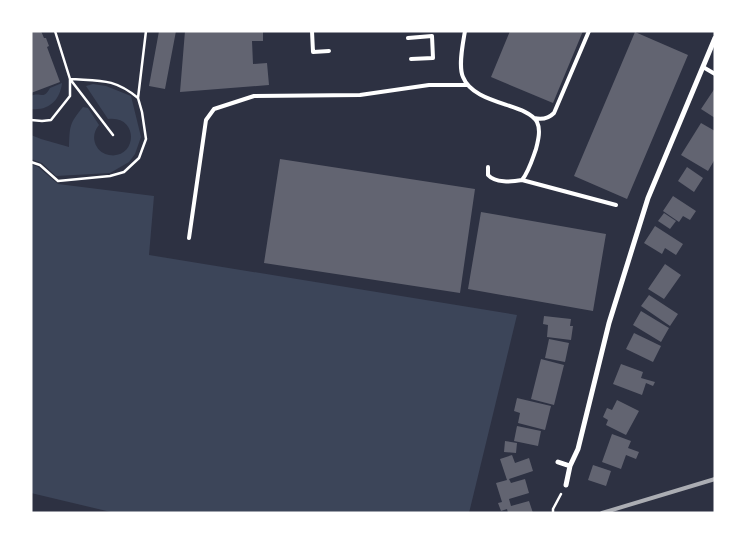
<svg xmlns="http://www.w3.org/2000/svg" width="746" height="544" font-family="Signika,sans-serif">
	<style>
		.green { fill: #3c4559 }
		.building { fill: #626471 }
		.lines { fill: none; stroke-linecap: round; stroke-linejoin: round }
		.path { stroke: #fff; stroke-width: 2.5 }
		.service { stroke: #fff; stroke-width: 4 }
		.minor { stroke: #fff; stroke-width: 5 }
		.rail { stroke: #abadb3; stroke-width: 4 }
	</style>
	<rect width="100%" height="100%" fill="#2d3142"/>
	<!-- green -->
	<path class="green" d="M62 83C60 100 49 111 31 109V96C41 91 43 101 50 88Z
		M93 84 106 86 131 96 141 137 135 154 129 162 110 173 56 176 42 163 31 159V135L41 139 69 147C70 126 69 124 83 107L88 108 99 125C94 131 92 139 97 147 99 151 104 154 109 155 137 160 140 115 108 119L86 86Z
		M31 164 38 167 58 184 154 196 149 255 517 315 469 513H115L31 493Z"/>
	<!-- building -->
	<path class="building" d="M31 31H41L44 38H46L49 46 47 47 60 82 31 93Z
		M159 31H176L165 89 149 86Z
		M185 31H263V41H252L253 64 267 63 269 85 180 92Z
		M510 31H583L553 103 491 77Z
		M635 32 688 55 627 199 574 176Z
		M715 88V118L701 109Z
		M701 123 715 131V159L708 171 681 155Z
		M280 159 475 189 460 293 264 263Z
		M687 167 703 178 694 192 678 181Z
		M673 196 696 211 690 220 683 216 679 222 663 211Z
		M481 212 606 234 593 311 468 289Z
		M664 213 676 221 670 229 658 221Z
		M655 226 683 244 676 255 665 248 662 254 644 243Z
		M665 264 681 275 664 299 648 289Z
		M649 295 678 314 670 326 641 306Z
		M641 311 669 328 661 342 633 325Z
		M544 316 571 319 570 326H573L571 340 547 337 548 325 543 324Z
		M634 333 661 346 653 362 626 349Z
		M549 339 569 343 565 362 545 358Z
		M541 359 564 365 554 405 531 399Z
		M621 364 643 372 641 378 655 382 653 386 646 383 642 395 613 384Z
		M517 398 551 406 545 430 518 423 520 413 514 411Z
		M617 400 639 411 626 435 606 425 608 420 603 417 607 408 612 410Z
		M517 426 541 431 538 446 514 441Z
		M612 434 631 441 628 448 639 452 636 459 626 455 621 469 602 462Z
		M505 441 517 443 516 453 504 452Z
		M512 455 515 463 529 458 533 471 509 479 511 483 525 479 529 493 509 499 511 506 529 501 533 513H508L507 509 501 511 498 503 502 502 496 483 507 480 500 459Z
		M593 465 611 471 606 486 588 480Z"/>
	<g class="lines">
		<!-- path -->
		<path class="path" d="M55 31 70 79C100 81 114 78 138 98
			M31 120 42 121 51 120 70 96V79L113 135
			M31 162 40 165 58 181 110 176 124 172 139 158 146 139 142 112 138 98 146 31
			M553 513V509L561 494"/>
		<!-- service -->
		<path class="service" d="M312 31 313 52 329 51
			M465 31C463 43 458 66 463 77 474 105 527 103 537 122 541 130 538 141 536 149 532 160 529 171 522 180 512 182 495 183 488 175V167
			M408 38 432 36 433 58 411 59
			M703 67 715 74
			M534 118C542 120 548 119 554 113L589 31
			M522 180 616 205
			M189 238 206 120 214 109 254 96 360 95 429 85H467"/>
		<!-- minor -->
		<path class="minor" d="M558 462 570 466
			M566 485 570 466 578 449 609 323 648 198 715 38"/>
		<!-- rail -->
		<path class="rail" d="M602 513 715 479"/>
	</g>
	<!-- border -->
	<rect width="746" height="544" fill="none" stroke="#ffffff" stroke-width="65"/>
</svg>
